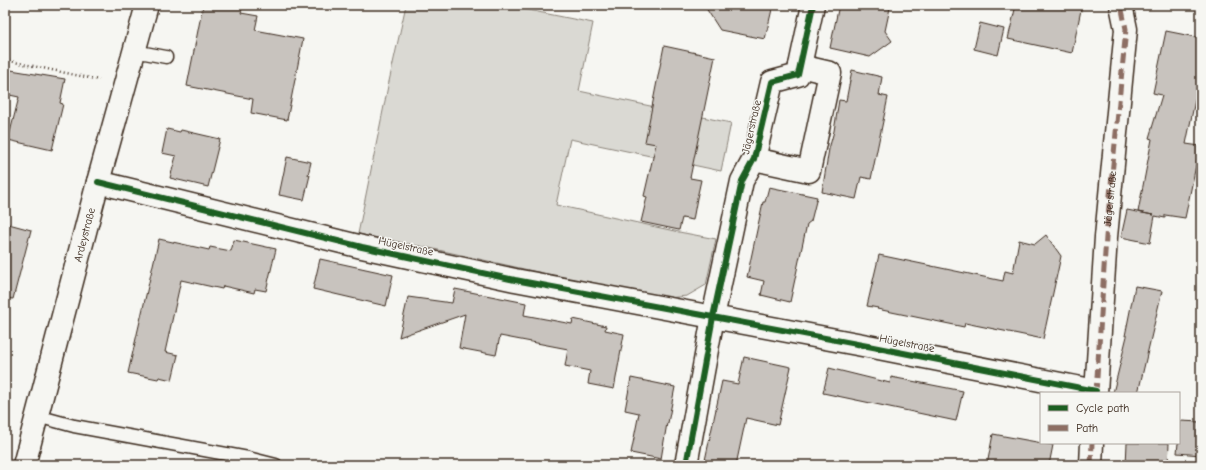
<svg xmlns="http://www.w3.org/2000/svg" width="1206" height="470" font-family="'Comic Neue',sans-serif">
	<style>
		.green { fill: #dad9d3; stroke: #8a8278 }
		.building { fill: #c8c3be; stroke: #3b2a1e }
		.lines { fill: none; stroke-linecap: round; stroke-linejoin: round }
		.service-casing { stroke: #3b2a1e; stroke-width: 15 }
		.minor-casing { stroke: #3b2a1e; stroke-width: 25 }
		.secondary-casing { stroke: #3b2a1e; stroke-width: 25 }
		.path { stroke: #3b2a1e; stroke-width: 2.5; stroke-dasharray: 1 3; stroke-linecap: butt }
		.service { stroke: #f6f6f2; stroke-width: 12 }
		.minor { stroke: #f6f6f2; stroke-width: 22 }
		.secondary { stroke: #f6f6f2; stroke-width: 22 }
		.quiet { stroke: #8d6e63; stroke-width: 5; stroke-dasharray: 10 5; stroke-linecap: butt }
		.cycleway-casing { stroke: #f6f6f2; stroke-width: 8 }
		.cycleway { stroke: #1b5e20; stroke-width: 6 }
		.labels { text-anchor: middle; stroke-width: 3; stroke-linejoin: round; paint-order: stroke }
		.street-label { font-size: 11px; fill: #3b2a1e; stroke: #f6f6f2 }
	</style>
	<rect width="100%" height="100%" fill="#f6f6f2"/>
	<filter id="ink" filterUnits="userSpaceOnUse"><feTurbulence type="fractalNoise" baseFrequency=".025" numOctaves="2"/><feDisplacementMap in="SourceGraphic" scale="8" xChannelSelector="R" yChannelSelector="G"/><feConvolveMatrix kernelMatrix="1 2 1 2 8 2 1 2 1" color-interpolation-filters="sRGB"/></filter>
	<g filter="url(#ink)">
		<!-- green -->
		<path class="green" d="M406 5H503L593 23 579 91 731 123 721 171 570 139 556 205 679 232 716 239 706 285 687 296 659 299 434 249 358 234 388 86Z"/>
		<!-- building -->
		<path class="building" d="M203 5H243L241 13 258 16 255 30 303 39 287 120 251 113 253 99 187 86Z
			M704 5H773L765 39 720 30Z
			M839 5H876L890 8 885 31 892 41 870 57 830 48Z
			M1016 5H1082L1072 53 1008 39Z
			M980 23 1004 29 998 55 974 49Z
			M1166 31 1201 38V71L1186 144 1200 146 1185 218 1165 215V218L1155 216 1150 243 1121 237 1127 210 1153 215 1138 212 1152 139 1149 138 1162 95 1153 93Z
			M664 46 715 57 690 178 701 180 697 198 693 220 682 218 679 230 641 222 647 197 644 196 656 144 645 142Z
			M5 69 65 79 60 103 63 104 52 150 8 140 19 97 5 94Z
			M852 70 882 77 879 95 888 97 871 179 861 177 856 199 822 192 829 149 834 131 839 100 846 101Z
			M167 129 180 132 181 130 220 139 208 187 170 178 176 156 162 153Z
			M287 157 311 162 308 175H310L304 200 279 195Z
			M769 187 817 197 811 221 807 224 790 302 761 295 764 281 747 277 763 202H765Z
			M5 223 31 230 13 299 5 298Z
			M1046 235 1061 256 1043 339 965 323 964 327 877 309 878 308 867 306 879 255 1003 281 1005 271 1013 273 1019 240 1035 244Z
			M159 239 209 250 210 247 231 251 234 240 276 249 266 291 255 289 254 293 223 286 222 289 181 280 165 352 178 355 172 380 159 377 158 379 128 373Z
			M320 259 393 275 386 306 313 289Z
			M1135 286 1162 291 1138 393H1113L1127 336H1125Z
			M455 289 526 303 524 315 572 324 573 319 606 326 605 330 624 334 614 389 588 384 590 371 565 366 568 349 500 336 496 355 459 348 465 314 399 337 408 297 452 303Z
			M744 357 791 367 778 425 746 418 736 465H704L722 381 738 384Z
			M829 368 890 383 891 377 963 391 956 421 823 393Z
			M631 378 675 387 668 423H667L661 459 631 453 639 413 625 410Z
			M1180 421 1201 422V455L1177 453 1178 443H1179Z
			M993 434 1053 445 1049 465H987Z
			M1127 443H1169L1168 465H1126Z"/>
		<g class="lines">
			<defs>
				<path id="service" d="M134 51 166 57
					M37 416 74 426 248 458 276 465"/>
				<g id="minor">
					<path d="M754 159 809 171 830 73 800 66"/>
					<path d="M98 182 362 247 515 280 873 347 1096 391"/>
					<path id="s1" d="M1096 393 1106 237 1126 29 1121 5"/>
					<path d="M686 465 713 317 742 181 754 159 772 82 798 75 813 5"/>
					<path d="M1091 465 1092 443"/>
				</g>
				<g id="secondary">
					<path id="s2" d="M24 465 98 182 147 5"/>
				</g>
			</defs>
			<!-- service casing -->
			<use href="#service" class="service-casing"/>
			<!-- minor casing -->
			<use href="#minor" class="minor-casing"/>
			<!-- secondary casing -->
			<use href="#secondary" class="secondary-casing"/>
			<!-- path -->
			<path class="path" d="M5 60 99 80"/>
			<!-- service -->
			<use href="#service" class="service"/>
			<!-- minor -->
			<use href="#minor" class="minor"/>
			<!-- secondary -->
			<use href="#secondary" class="secondary"/>
			<!-- quiet -->
			<path class="quiet" d="M1096 393 1106 237 1126 29 1121 5
				M1091 465 1092 443"/>
			<defs>
				<path id="cycleway" d="M98 182 362 247 515 280 873 347 1096 391
					M686 465 713 317 742 181 754 159 772 82 798 75 813 5"/>
			</defs>
			<!-- cycleway casing -->
			<use href="#cycleway" class="cycleway-casing"/>
			<!-- cycleway -->
			<use href="#cycleway" class="cycleway"/>
		</g>
	</g>
	<g class="labels">
		<!-- street labels -->
		<g class="street-label">
			<text transform="translate(751 127) rotate(-77)" y="4">Jägerstraße</text>
			<text dy="4" stroke="none"><textPath href="#s1" startOffset="195">Jägerstraße</textPath></text>
			<text dy="4" stroke="none"><textPath href="#s2" startOffset="238">Ardeystraße</textPath></text>
			<text transform="translate(406 246) rotate(12)" y="4">Hügelstraße</text>
			<text transform="translate(907 343) rotate(11)" y="4">Hügelstraße</text>
		</g>
	</g>
	<!-- margin -->
	<rect width="1206" height="470" fill="none" stroke="#f6f6f2" stroke-width="20"/>
	<rect x="10" y="10" width="1186" height="450" fill="none" stroke="#3b2a1e" stroke-width="1.5" filter="url(#ink)"/>
	<!-- legend -->
	<rect x="1040" y="392" width="140" height="52" fill="#f6f6f2" stroke="#aba49d"/>
	<rect x="1048" y="405" width="20" height="6" fill="#1b5e20" stroke="#aba49d"/>
	<text x="1076" y="412" font-size="12" fill="#3b2a1e">Cycle path</text>
	<rect x="1048" y="425" width="20" height="6" fill="#8d6e63" stroke="#aba49d"/>
	<text x="1076" y="432" font-size="12" fill="#3b2a1e">Path</text>
</svg>
